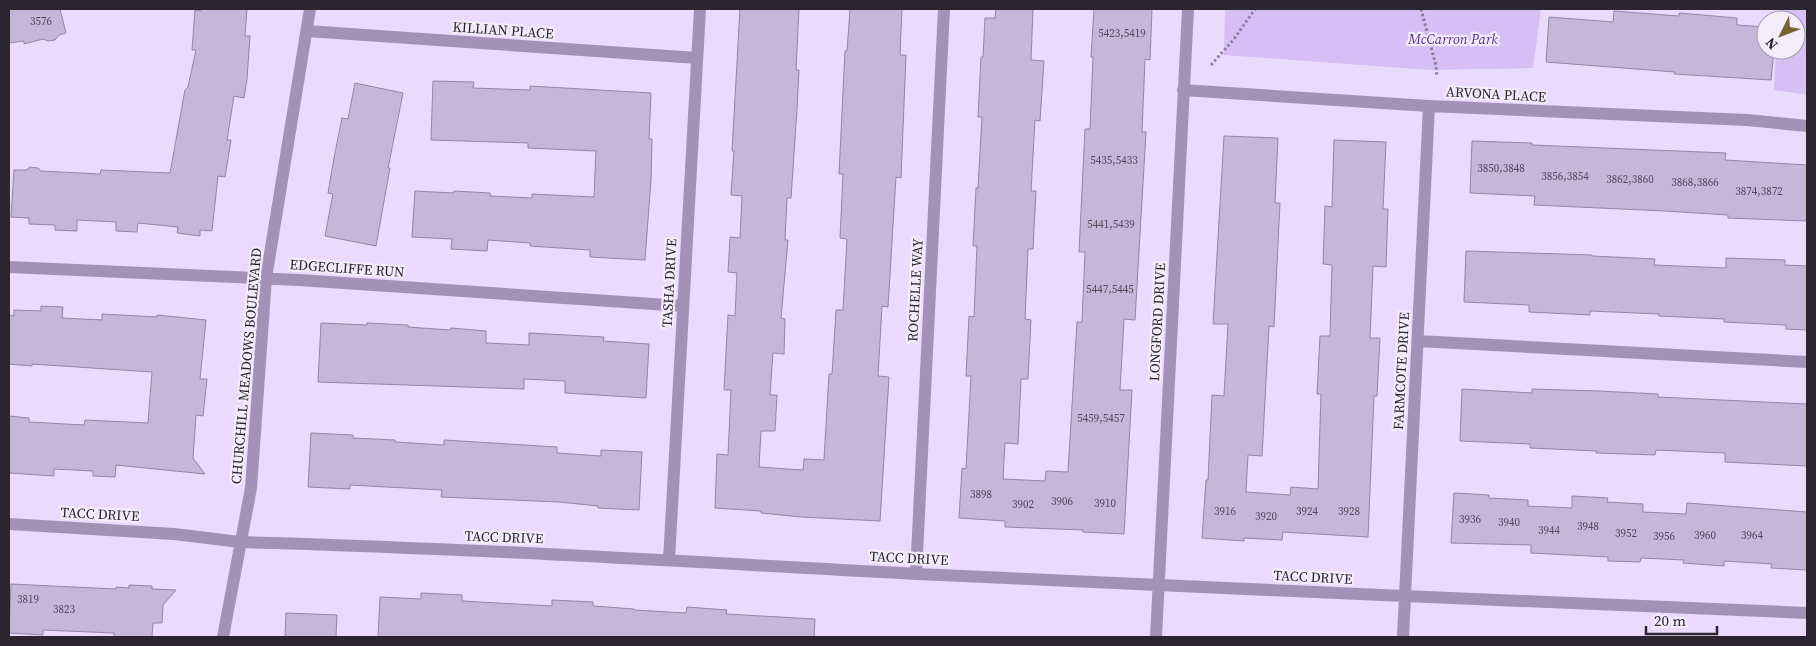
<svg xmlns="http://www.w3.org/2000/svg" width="1816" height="646" font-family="'Source Serif 4',serif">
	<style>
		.green { fill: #d7bef4 }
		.building { fill: #c5b7d8; stroke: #9385a5 }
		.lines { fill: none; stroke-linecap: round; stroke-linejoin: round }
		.path { stroke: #8a8098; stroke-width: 3; stroke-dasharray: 2.5 2.5; stroke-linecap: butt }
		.minor { stroke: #a292b6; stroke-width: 12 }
		.labels { text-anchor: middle; stroke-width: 4.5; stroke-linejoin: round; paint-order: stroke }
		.number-label { font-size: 11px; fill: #514a5b }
		.street-label { font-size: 14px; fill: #2a2531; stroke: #f3edfb }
		.park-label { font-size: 14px; font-style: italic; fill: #5e2b8a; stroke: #f3edfb }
	</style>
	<rect width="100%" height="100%" fill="#eadbfe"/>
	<!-- green -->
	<path class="green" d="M1225 9H1541L1533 68 1429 70 1224 55Z
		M1778 9H1807V95L1774 90 1776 50H1796V20H1778Z"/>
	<!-- building -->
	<path class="building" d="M9 9H60L66 33 59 35 55 40 48 41 43 39 24 44V41L9 43Z
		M201 9H247L245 36H250L247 79 244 98 234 96 227 140H231L225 177 218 176 212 231 200 230V236L177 233 178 227 138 223 137 232 116 231V222L77 220V231L55 230V225L29 224V218L11 217 14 170H26L30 167 38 168 41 171 100 174 101 170 170 173 185 90 188 87 196 50H192L195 10 201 11Z
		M740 9H799L796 70H799L797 109 791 198H787L785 240H788L781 318 785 319 784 354 773 353 770 395H777L775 431H761L759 467 803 470 804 459 824 460 829 374H832L836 310H843L847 239 840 238 843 174H839L845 51H847L850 9H902L900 55H906L901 178 896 177 888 307 882 306 878 376 889 377 880 521 801 517 761 513V511L715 508 717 454 728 455 731 390H724L728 315 735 316 737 273 728 272 730 237 740 238 742 196 731 195 734 151H732Z
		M996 9H1033L1031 60 1044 61 1040 121 1035 120 1031 191H1036L1033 249H1028L1025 319 1031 320 1028 379H1021L1018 444 1005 443 1003 479 1045 481 1046 471 1068 472 1077 322H1082L1085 252H1079L1085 129H1090L1093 57H1091L1094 9H1152L1150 60 1145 59 1142 132H1146L1135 320 1124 319 1120 390H1132L1124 534 1083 532V530L1005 527V521L959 518 962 468 966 469 971 376H966L969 316 974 317 977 246H973L976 188H978L982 117H978L981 57H983L985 18H995Z
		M1614 11 1679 16V13L1737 18V25L1766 27V50H1774L1771 80 1674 74 1675 72 1546 62 1549 17 1613 22Z
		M433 81 474 82 473 88 530 90V86L651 93 649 139H652L651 180 645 260 590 257V250L530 246V243L488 240 487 251 451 249 452 239 412 237 415 191 454 193V191L490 193V196L532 198V194L594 197 596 151 528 148V143L431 140Z
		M355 83 403 93 388 168H390L386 190 376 246 325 236 333 194 328 193 334 158 342 118 348 119Z
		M1224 136 1278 138 1275 203H1280L1274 327 1269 326 1262 456 1248 455 1246 492 1290 495 1291 487 1318 489 1321 394H1317L1320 336H1330L1332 265 1323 264 1325 206 1332 207 1334 140 1386 142 1383 209H1388L1386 267 1373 266 1370 338H1380L1377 396H1374L1368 537 1283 532 1282 540 1244 538V541L1202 538 1206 480H1208L1212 395 1224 396 1228 324H1213Z
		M1472 141 1532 143V145L1726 153 1725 160 1807 165V221L1728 218V215L1665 211 1534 205 1535 196 1470 193Z
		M1466 251 1592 255V256L1655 259 1654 265 1726 268V258L1785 260V265L1807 266V330L1786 329V325L1724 322V319L1659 316V314L1590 311V315L1529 312V305L1464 302Z
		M41 306 63 307 62 318 102 320V314L157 317V315L206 320 200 379H207L203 416 196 415 193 458 205 474 116 465 115 477 93 476V471L54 469V476L9 473V416L29 418V422L84 425 85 420 148 423 152 372 32 364V366L9 364V315L14 316V310L41 311Z
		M321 323 367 325V323L408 325V327L450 330 451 328 486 331V343L529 345V333L604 337 603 341 649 344 646 398 565 393V381L524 379V389L318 382Z
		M1462 389 1532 393V389L1599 391 1658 394V397L1807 404V466L1725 462V453L1656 450 1655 455 1596 453 1597 451 1530 448V444L1460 441Z
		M311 433 353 435V438L395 440V442L444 445V440L557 447V453L601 456V450L642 452 639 510 598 508V506L559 502 441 497 442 490 350 485V489L308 487Z
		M1454 493 1489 495V498L1528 500V506L1572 508V496L1608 498 1607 502 1643 504V512L1686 514 1687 503 1807 512V570L1771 568 1772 564 1724 561V566L1683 563 1684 560 1641 558 1640 562 1608 561V557L1531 553V545L1451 543Z
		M11 584 116 589V587L129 588V585L152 586V589L176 590 163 605 162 623H153L152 637H114V633L43 630V635L9 633Z
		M421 593 462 595V601L552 606V600L593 602V606L634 609V610L686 613 687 607 727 610 726 614 815 619 814 637H378L380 597 421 599Z
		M286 613 337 615 336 637H285Z"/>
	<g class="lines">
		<!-- path -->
		<path class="path" d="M1421 9 1436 66 1437 77
			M1211 65 1234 39 1255 9"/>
		<!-- minor -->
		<path class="minor" d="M307 31 697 58
			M1183 90 1429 106 1747 120 1807 126
			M9 267 299 280 683 306
			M1418 341 1807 362
			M9 524 174 534 240 542C466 548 691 562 917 574 1214 588 1510 601 1807 613
			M669 560 700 9
			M916 574 944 9
			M223 637 251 488 266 278 310 9
			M1156 637 1188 9
			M1403 637 1429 106"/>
	</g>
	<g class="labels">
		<!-- number labels -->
		<g class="number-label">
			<text x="41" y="25">3576</text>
			<text x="1122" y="37">5423,5419</text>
			<text x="1114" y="164">5435,5433</text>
			<text x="1501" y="172">3850,3848</text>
			<text x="1565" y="180">3856,3854</text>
			<text x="1630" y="183">3862,3860</text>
			<text x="1695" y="186">3868,3866</text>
			<text x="1759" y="195">3874,3872</text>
			<text x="1111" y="228">5441,5439</text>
			<text x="1110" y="293">5447,5445</text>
			<text x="1101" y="422">5459,5457</text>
			<text x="981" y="498">3898</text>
			<text x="1062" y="505">3906</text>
			<text x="1105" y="507">3910</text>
			<text x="1023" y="508">3902</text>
			<text x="1225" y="515">3916</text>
			<text x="1307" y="515">3924</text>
			<text x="1349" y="515">3928</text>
			<text x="1266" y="520">3920</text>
			<text x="1470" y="523">3936</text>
			<text x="1509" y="526">3940</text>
			<text x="1588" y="530">3948</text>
			<text x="1549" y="534">3944</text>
			<text x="1626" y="537">3952</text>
			<text x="1705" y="539">3960</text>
			<text x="1752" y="539">3964</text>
			<text x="1664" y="540">3956</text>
			<text x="28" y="603">3819</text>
			<text x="64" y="613">3823</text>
		</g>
		<!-- street labels -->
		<g class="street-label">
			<text transform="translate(503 30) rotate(4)" y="5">KILLIAN PLACE</text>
			<text transform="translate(1496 94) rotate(3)" y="5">ARVONA PLACE</text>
			<text transform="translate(347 268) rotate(4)" y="5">EDGECLIFFE RUN</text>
			<text transform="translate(669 283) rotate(-87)" y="5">TASHA DRIVE</text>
			<text transform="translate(915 290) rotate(-87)" y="5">ROCHELLE WAY</text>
			<text transform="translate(1157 322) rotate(-87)" y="5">LONGFORD DRIVE</text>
			<text transform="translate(246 366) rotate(-85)" y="5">CHURCHILL MEADOWS BOULEVARD</text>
			<text transform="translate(1401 371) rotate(-87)" y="5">FARMCOTE DRIVE</text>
			<text transform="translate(100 514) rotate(3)" y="5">TACC DRIVE</text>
			<text transform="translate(504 537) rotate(2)" y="5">TACC DRIVE</text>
			<text transform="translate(909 558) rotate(3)" y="5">TACC DRIVE</text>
			<text transform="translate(1313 577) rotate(3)" y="5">TACC DRIVE</text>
		</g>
		<!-- park labels -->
		<g class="park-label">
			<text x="1453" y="44">McCarron Park</text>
		</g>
	</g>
	<!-- border -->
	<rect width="1816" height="646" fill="none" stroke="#2a2531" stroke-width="20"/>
	<!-- north arrow -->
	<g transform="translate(1781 35) rotate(228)"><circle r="24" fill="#f3edfb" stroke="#a39daa"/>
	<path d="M0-4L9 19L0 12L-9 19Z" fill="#736633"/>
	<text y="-8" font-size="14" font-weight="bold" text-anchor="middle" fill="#2a2531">N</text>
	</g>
	<!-- scale -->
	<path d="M1646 626v8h71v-8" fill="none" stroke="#2a2531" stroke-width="2.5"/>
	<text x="1654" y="626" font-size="15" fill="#2a2531" stroke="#f3edfb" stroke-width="4" paint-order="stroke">20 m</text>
</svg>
